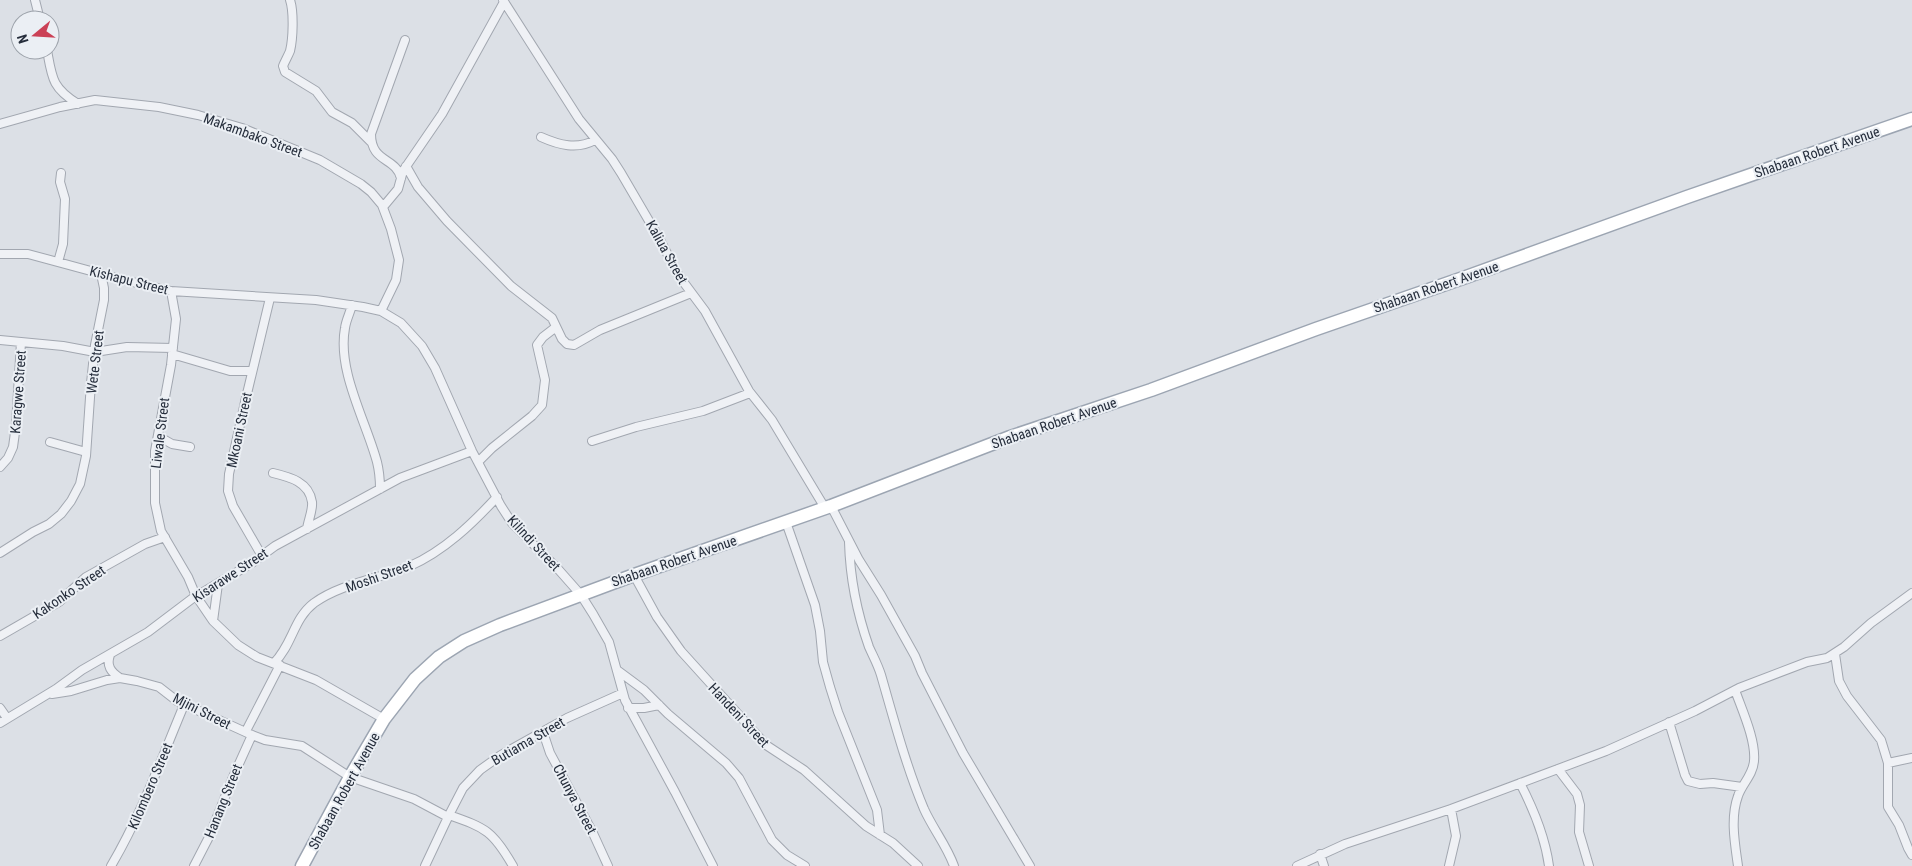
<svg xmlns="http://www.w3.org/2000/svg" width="1912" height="866" font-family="'Roboto Condensed',sans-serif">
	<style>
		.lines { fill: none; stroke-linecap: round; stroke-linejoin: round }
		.street-casing { stroke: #a2a7b0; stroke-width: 10 }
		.primary-casing { stroke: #9ca5b2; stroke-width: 15 }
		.street { stroke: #eff1f5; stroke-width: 8 }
		.primary { stroke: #fff; stroke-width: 12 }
		.labels { text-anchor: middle; stroke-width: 4; stroke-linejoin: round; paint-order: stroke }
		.street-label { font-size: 14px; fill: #262e3c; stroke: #ebeff4 }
	</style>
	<rect width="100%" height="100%" fill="#dce0e6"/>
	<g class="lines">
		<defs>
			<path id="street" d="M35 0 40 20
				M290 0C294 12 293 39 290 51 288 56 285 61 283 66L285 72 316 91 332 112 352 123 371 142
				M503 0 579 119 612 159 621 173 659 238 679 276 705 311 749 391 772 420 825 508
				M47 50C52 78 52 88 78 104
				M0 124 60 107 95 100 159 107 198 115 242 128 320 160 361 184 371 192 382 205 391 229 399 260 396 280 381 311
				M541 137C559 145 577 150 595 140
				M406 166 418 187 447 221 511 286 552 318 562 339 567 344 574 345 600 330 691 293
				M401 178C396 157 371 163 371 134L405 40
				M383 207 398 189 403 171 442 114 504 2
				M0 254H28L124 280 171 291 316 300 363 307 381 311 401 323 422 346 435 368 472 451 501 506 512 523 558 569 581 595 593 614 609 642 625 700 675 792 713 866
				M58 262 63 244 65 199 60 182 61 173
				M171 291 176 319 171 365 155 451V503L161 531 188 577 196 596 213 621
				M352 305C350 313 346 320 345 328 337 371 366 421 377 462 379 470 380 480 380 489
				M0 340 63 346 95 352 127 347 173 348
				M172 354 230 371H252
				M158 436 172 444 190 447
				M592 441 636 427 703 411 750 393
				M50 442 86 452
				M478 462 492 448 532 416 542 405 545 380 537 345 543 337 556 327
				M0 467 8 458 13 447 16 425 21 342
				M273 473C290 477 309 482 312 502 313 510 308 521 307 529
				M831 506 859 560 881 595 915 656 922 673 963 753 1030 866
				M786 522 815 605 820 631 823 662 830 687 838 712 877 810 880 835
				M849 542C850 578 857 613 869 647 873 656 878 665 881 675 894 720 906 766 924 809 933 829 947 846 954 866
				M0 553 33 532 49 524 61 514 71 501 80 484 86 456 91 383 95 345 104 300V288L101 274
				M262 556 233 506 228 491 229 474 245 402 270 298
				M634 575 657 617 681 651 766 745 804 770 866 826 893 843 918 866
				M218 584 213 621 238 645 257 657 316 680 384 719
				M0 636 59 602 86 577 95 572 145 544 165 537
				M1835 654 1839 681 1847 696 1881 740 1888 763V807L1899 825 1908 848 1912 855
				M110 655C106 666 111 672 120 678
				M274 663C293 644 293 619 314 603 342 583 379 579 410 566 444 551 472 524 497 497
				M617 670 644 690 668 714 726 763 739 778 772 840 787 855 805 866
				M1735 690C1742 710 1756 740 1754 761 1753 775 1742 784 1738 796 1730 818 1735 844 1738 866
				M52 694 71 691 107 680 120 678 137 681 159 687 177 701 252 735 265 740 302 746 350 777 414 799 448 817
				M0 708 7 718
				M628 708H644L659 705
				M1669 722 1685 775 1688 781 1700 784 1713 783 1742 787
				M0 723 56 689 82 670 148 632 193 598 252 563 275 546 400 478 472 451
				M246 731 280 665
				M543 732 550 753 592 831 608 866
				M1888 763 1912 758
				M1558 769 1577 794 1580 805 1579 832 1589 866
				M1520 783C1534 810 1545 836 1549 866
				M449 815C486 828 493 831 513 866
				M1320 854 1324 866
				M111 866C141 815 161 760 184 705
				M194 866 209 837 233 777 252 735
				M425 866 449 815 463 788 480 770 501 755 567 718 623 693
				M1297 866 1345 844 1451 809 1606 751 1695 711 1739 688 1807 662 1827 658 1844 647 1871 623 1912 593
				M1449 866 1456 836 1451 809"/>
			<path id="primary" d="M302 866 350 777 384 719 415 679 439 657 464 641 500 625 634 575 831 506 1010 437 1151 390 1316 329 1466 277 1687 197 1912 119"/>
		</defs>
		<!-- street casing -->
		<use href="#street" class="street-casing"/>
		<!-- primary casing -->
		<use href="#primary" class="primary-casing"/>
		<!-- street -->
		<use href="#street" class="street"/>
		<!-- primary -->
		<use href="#primary" class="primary"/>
	</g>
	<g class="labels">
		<!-- street labels -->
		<g class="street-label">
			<text transform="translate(253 135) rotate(20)" y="5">Makambako Street</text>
			<text transform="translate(1817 152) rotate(-19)" y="5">Shabaan Robert Avenue</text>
			<text transform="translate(667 252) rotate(61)" y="5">Kaliua Street</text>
			<text transform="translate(129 280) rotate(14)" y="5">Kishapu Street</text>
			<text transform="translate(1436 287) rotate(-19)" y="5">Shabaan Robert Avenue</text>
			<text transform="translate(95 362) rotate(-83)" y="5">Wete Street</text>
			<text transform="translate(18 392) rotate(-86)" y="5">Karagwe Street</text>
			<text transform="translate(1054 423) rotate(-19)" y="5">Shabaan Robert Avenue</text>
			<text transform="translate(239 430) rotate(-78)" y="5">Mkoani Street</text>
			<text transform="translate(160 433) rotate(-83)" y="5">Liwale Street</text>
			<text transform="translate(534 543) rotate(47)" y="5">Kilindi Street</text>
			<text transform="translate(674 561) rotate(-19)" y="5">Shabaan Robert Avenue</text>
			<text transform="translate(230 575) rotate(-33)" y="5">Kisarawe Street</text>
			<text transform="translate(379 576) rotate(-20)" y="5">Moshi Street</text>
			<text transform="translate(69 592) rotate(-34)" y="5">Kakonko Street</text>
			<text transform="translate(202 711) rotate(27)" y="5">Mjini Street</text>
			<text transform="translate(739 715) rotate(47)" y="5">Handeni Street</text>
			<text transform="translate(528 741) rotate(-30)" y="5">Butiama Street</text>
			<text transform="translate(150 786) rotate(-67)" y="5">Kilombero Street</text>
			<text transform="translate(344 791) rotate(-61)" y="5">Shabaan Robert Avenue</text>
			<text transform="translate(575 799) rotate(62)" y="5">Chunya Street</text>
			<text transform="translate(223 801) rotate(-68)" y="5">Hanang Street</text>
		</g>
	</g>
	<!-- north arrow -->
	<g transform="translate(35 35) rotate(252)"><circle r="24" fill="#ebeff4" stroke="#9ca2aa"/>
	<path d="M0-4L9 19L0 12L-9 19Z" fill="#cb4156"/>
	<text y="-8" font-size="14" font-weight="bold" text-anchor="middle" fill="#262e3c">N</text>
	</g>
</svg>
